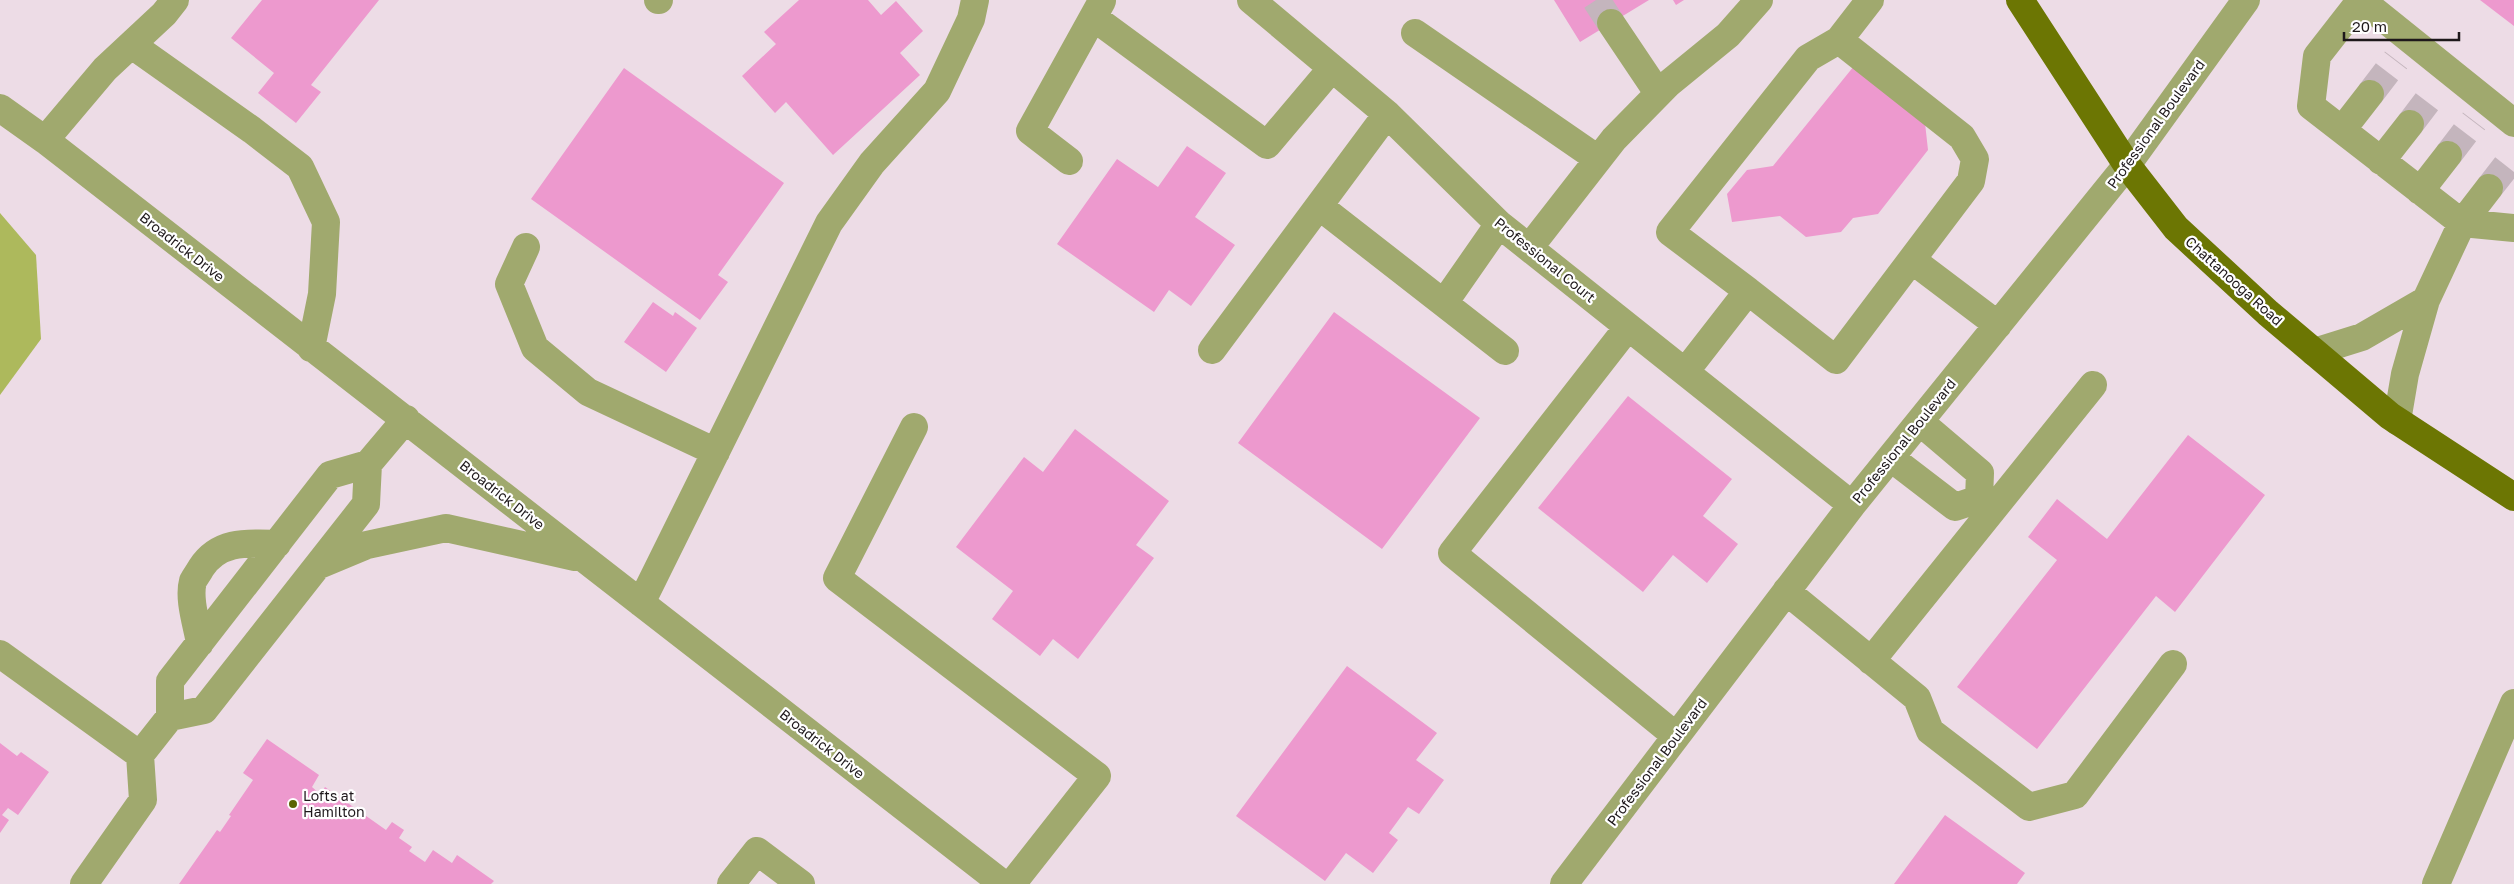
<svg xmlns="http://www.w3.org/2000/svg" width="2514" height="884" font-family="'Golos Text',sans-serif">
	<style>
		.forest { fill: #adb95c }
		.building { fill: #ed99ce }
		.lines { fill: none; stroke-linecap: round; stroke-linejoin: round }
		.minor-tunnel { stroke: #c4b5bd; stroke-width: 28; stroke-dasharray: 28 14; stroke-linecap: butt }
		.minor { stroke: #a0a96e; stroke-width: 28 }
		.major { stroke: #6c7603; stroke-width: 28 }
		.poi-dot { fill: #5b6402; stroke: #fff; stroke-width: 2 }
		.labels { text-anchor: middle; stroke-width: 4.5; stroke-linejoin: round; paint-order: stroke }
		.street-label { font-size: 14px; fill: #1e181b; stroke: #fff }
		.poi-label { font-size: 14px; fill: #1e181b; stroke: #fff; text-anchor: start }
	</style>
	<rect width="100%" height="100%" fill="#eddce6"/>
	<!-- forest -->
	<path class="forest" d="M0 213 36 255 41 339 0 395Z"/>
	<!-- building -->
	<path class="building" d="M262 0H379L311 85 321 92 296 123 258 93 274 73 231 38Z
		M799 0H868L881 15 896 1 923 31 900 53 920 75 833 155 786 102 775 113 742 76 776 44 764 32Z
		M1554 0H1649L1580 42Z
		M1673 0H1684L1676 5Z
		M2480 0H2514V26Z
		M1854 66 1925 123 1928 150 1878 214 1853 218 1841 232 1806 237 1780 216 1732 222 1727 194 1747 170 1773 166Z
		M624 68 784 183 718 275 728 282 700 320 531 199Z
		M1187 146 1226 173 1195 217 1235 245 1191 306 1169 290 1154 312 1057 244 1117 159 1158 187Z
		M653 302 673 316 675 312 697 328 666 372 624 342Z
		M1334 312 1480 418 1382 549 1238 443Z
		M1628 396 1732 479 1703 516 1738 544 1707 583 1673 555 1643 592 1538 508Z
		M1075 429 1169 501 1136 545 1154 558 1078 659 1053 639 1040 656 992 619 1013 591 956 547 1024 457 1043 472Z
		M2188 435 2265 495 2175 612 2156 596 2037 749 1957 687 2057 560 2028 537 2057 499 2107 539Z
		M1347 666 1437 733 1416 760 1444 780 1419 814 1408 807 1389 833 1398 840 1373 873 1346 853 1325 881 1236 816Z
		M267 739 319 775 312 787 320 794 325 787 386 830 392 822 404 830 399 838 412 847 409 851 425 862 433 850 452 863 457 855 494 881 491 884H179L217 830 220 832 231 816 229 815 253 780 243 773Z
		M0 743 17 756 21 752 49 772 18 815 8 808 2 815 9 820 0 833Z
		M1945 815 2025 873 2017 884H1894Z"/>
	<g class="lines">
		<!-- minor-tunnel -->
		<path class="minor-tunnel" d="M1596 0 1611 23
			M2370 94 2396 60
			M2410 124 2435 91
			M2448 155 2474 121
			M2489 188 2514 156"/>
		<!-- minor -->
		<path class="minor" d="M658 0H659
			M1251 0 1387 114 1499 224 1852 505
			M2361 0 2514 123
			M2360 1 2317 56 2311 106 2462 223 2514 228
			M1093 17 1267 145 1332 68
			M1611 23 1658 93
			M1415 33 1598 159
			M132 45 252 130 300 167 326 222 322 294 311 348
			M0 108 45 140 1003 884
			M2342 130 2370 94
			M45 140 105 69 164 14 175 0
			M1069 161 1030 131 1102 1
			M2381 161 2410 124
			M2420 191 2448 155
			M1319 206 1505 351
			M526 247 509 284 535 348 588 392 716 452
			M1529 248 1614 139 1668 84 1728 35 1759 0
			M1912 260 1998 325
			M1748 291 1670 232 1808 58 1839 40
			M2426 300 2462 223 2489 188
			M1444 303 1499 224
			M1628 327 1452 553 1676 736
			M1212 350 1387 114
			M2314 352 2362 337 2426 300 2405 374 2397 421
			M1685 372 1748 291 1836 360 1971 181 1975 159 1962 137 1839 40 1870 0
			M1920 422 1980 473 1979 499
			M914 427 837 578 1097 776 1012 884
			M1891 458 1955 507 1979 499
			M319 565 367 545 446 528 575 557
			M1786 591 1917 698 1930 731 2029 807 2075 795 2173 664
			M641 603 829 223 872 163 937 91 971 19 975 0
			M200 643C197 625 188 599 193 581 195 577 199 572 201 568 219 540 248 543 277 544
			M0 654 140 755 170 717V681L330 475 368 464 406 419
			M1871 661 2093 385
			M170 717 204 710 366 504 368 464
			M84 884 143 800 140 755
			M731 884 757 851 801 884
			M1564 884 1852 505 2127 165 2246 0
			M2436 884 2514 703"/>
		<!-- major -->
		<path class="major" d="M2020 0 2127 165 2176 228 2268 313 2390 416 2514 497"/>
	</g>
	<!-- markers -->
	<circle class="poi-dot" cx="293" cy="804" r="5"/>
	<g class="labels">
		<!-- street labels -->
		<g class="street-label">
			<text transform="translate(2156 124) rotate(-54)" y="5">Professional Boulevard</text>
			<text transform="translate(182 247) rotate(38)" y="5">Broadrick Drive</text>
			<text transform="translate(1545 260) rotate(39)" y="5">Professional Court</text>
			<text transform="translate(2234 281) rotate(42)" y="5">Chattanooga Road</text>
			<text transform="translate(1904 441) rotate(-51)" y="5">Professional Boulevard</text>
			<text transform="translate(502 495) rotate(38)" y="5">Broadrick Drive</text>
			<text transform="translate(822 744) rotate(38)" y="5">Broadrick Drive</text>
			<text transform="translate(1657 762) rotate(-53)" y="5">Professional Boulevard</text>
		</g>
		<!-- poi labels -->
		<g class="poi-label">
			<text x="303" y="801">Lofts at<tspan x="303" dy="16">Hamilton</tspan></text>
		</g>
	</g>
	<!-- scale -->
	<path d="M2344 32v8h115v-8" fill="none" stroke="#1e181b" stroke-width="2.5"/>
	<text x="2352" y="32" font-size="15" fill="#1e181b" stroke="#ffffff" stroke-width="4" paint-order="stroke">20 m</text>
</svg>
